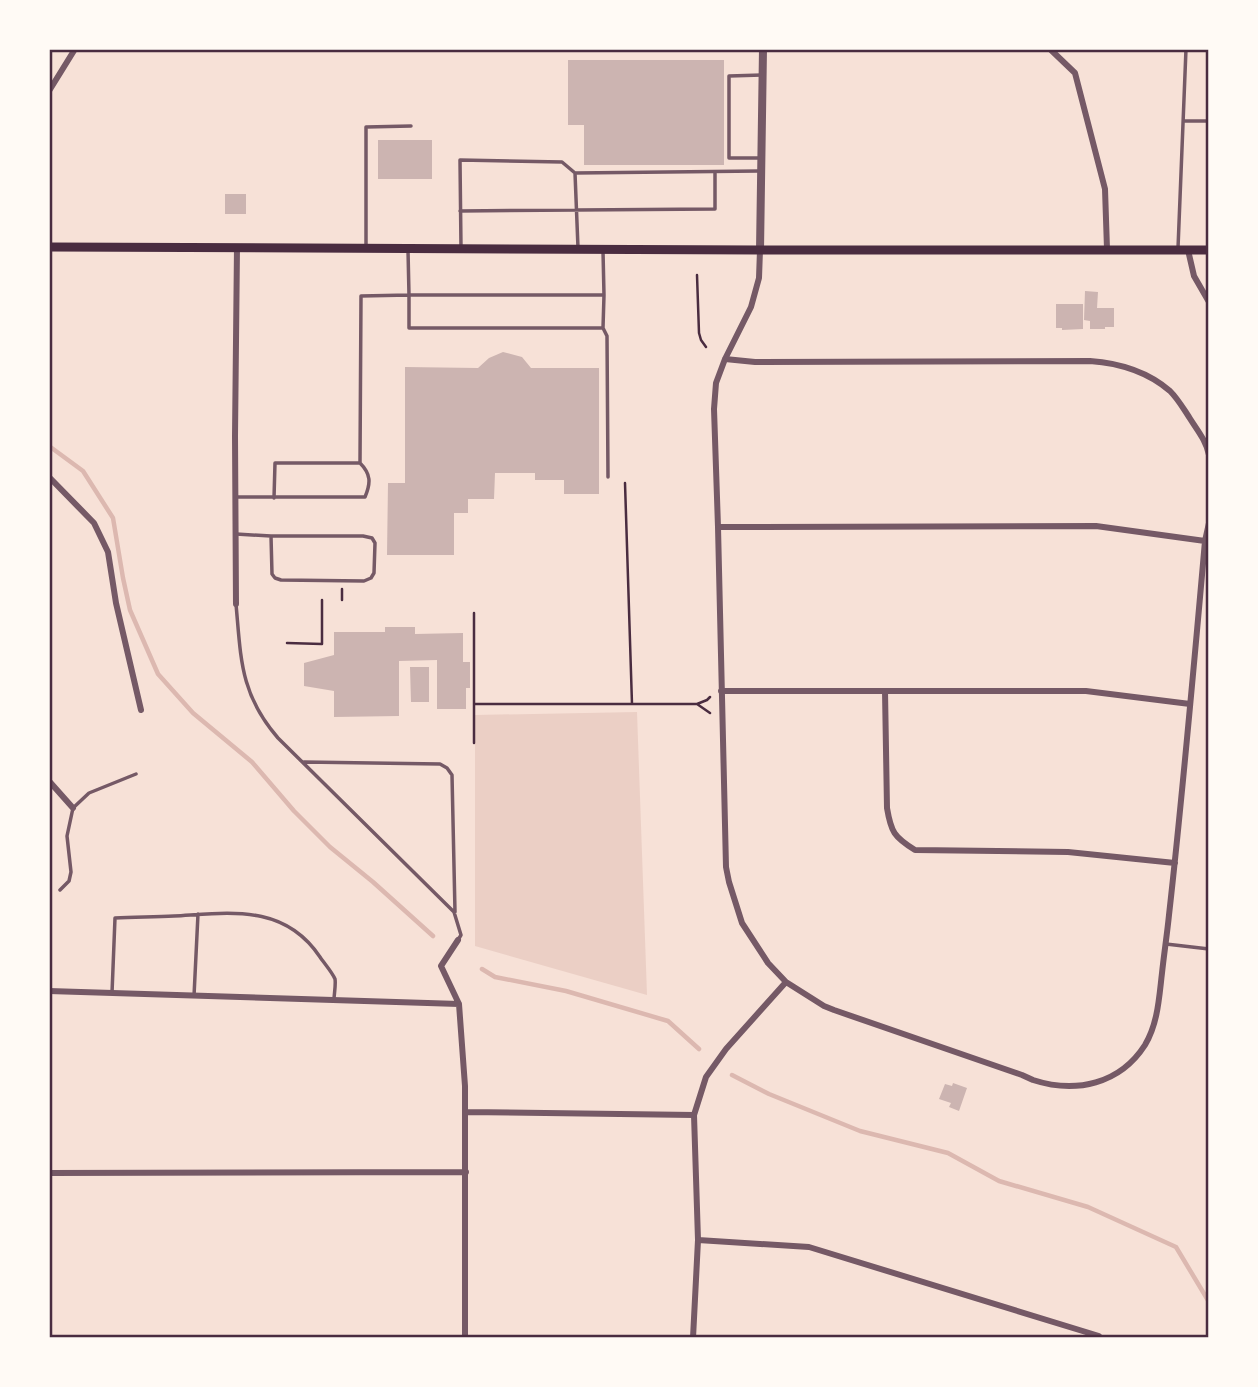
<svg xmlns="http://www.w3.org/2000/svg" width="1258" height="1387" font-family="'Space Grotesk',sans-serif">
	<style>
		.green { fill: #ebcfc5 }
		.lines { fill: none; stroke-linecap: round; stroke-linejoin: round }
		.stream { stroke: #dcb8b0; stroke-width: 4.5 }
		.building { fill: #ccb4b1 }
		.path { stroke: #4a2c40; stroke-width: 2.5 }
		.service { stroke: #755966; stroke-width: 3.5 }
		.minor { stroke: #755966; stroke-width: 6 }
		.tertiary { stroke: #755966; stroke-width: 8 }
		.secondary { stroke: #4a2c40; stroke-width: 9 }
		.neatline { fill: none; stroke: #4a2c40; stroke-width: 2.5 }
	</style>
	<rect width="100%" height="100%" fill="#f7e1d7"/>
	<!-- green -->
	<path class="green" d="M637 712 647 995 475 946V715Z"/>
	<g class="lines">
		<!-- stream -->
		<path class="stream" d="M49 446 83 471 113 518 123 578 130 610 158 674 193 713 252 762 294 811 330 847 373 882 433 936
			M482 969 495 977 566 991 668 1021 699 1049
			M732 1075 769 1094 860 1131 948 1153 999 1181 1088 1207 1176 1247 1209 1302"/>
	</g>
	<!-- building -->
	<path class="building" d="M568 60H724V165H584V125H568Z
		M378 140H432V179H378Z
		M225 194H246V214H225Z
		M1085 291 1098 292 1097 308H1114V327H1105V329H1090V321L1084 320Z
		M1056 304H1083V329L1062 330V328H1056Z
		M503 352 522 357 531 368H599V494H564V480H535V473H495L494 499H468V513H454V555H387L388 483H405V367L478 368 489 358Z
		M385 627H415V634L463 633V662H470V688H466V709H437V660L399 661V716L334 717V691L304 686V663L334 655V632H385Z
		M410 667H429V702H411Z
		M953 1083 967 1088 959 1111 949 1107 951 1103 939 1099 945 1084 952 1086Z"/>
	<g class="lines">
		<!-- path -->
		<path class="path" d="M697 275 699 333 701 340 706 347
			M625 483 632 704
			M342 589V600
			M474 613V743
			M287 643 322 644V600
			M474 704H697L707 700 710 697
			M697 704 710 713"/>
		<!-- service -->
		<path class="service" d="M1184 121H1209
			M759 158H729V76L762 75
			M575 173 578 248
			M460 211 715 209V172
			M366 246V127L411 126
			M461 248 460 160 562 162 575 173 759 171
			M1178 248 1186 49
			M604 295 603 328 607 336 608 477
			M603 328H409V295H604L603 251
			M360 462 361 296 409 295 408 250
			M235 497H365C371 483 371 474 360 463H275L274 498
			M236 534 271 536H363L372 538 375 543 374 573 371 578 364 581 281 580 275 578 272 574 271 536
			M236 604C241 659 240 694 278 738L454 912 461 935 458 940
			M304 762 440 764 447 768 452 775 455 912
			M60 890 69 881 71 872 67 836 73 808 89 793 136 774
			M1166 944 1209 949
			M112 993 115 918C135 917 154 917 174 916 229 913 284 903 320 957 324 963 332 972 335 979 336 985 334 994 334 1000
			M194 996 198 914"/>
		<!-- minor -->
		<path class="minor" d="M1051 50 1075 73 1105 189 1107 249
			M49 91 75 49
			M760 250 759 278 751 307 725 359 716 383 714 409 718 527 726 867 729 882 742 923 768 963 786 982 824 1006 834 1010 1022 1075 1033 1080C1076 1094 1120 1084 1145 1045 1158 1023 1159 998 1162 973 1164 954 1167 935 1169 915 1183 791 1194 666 1205 541L1209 523
			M1188 250 1194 276 1209 302
			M725 359 755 362 1090 361C1118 363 1148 372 1170 391 1178 399 1183 408 1189 417 1197 430 1206 440 1209 455
			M49 477 94 523 108 552 116 603 141 710
			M718 527 1096 526 1205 541
			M236 604 235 436 237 247
			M721 691H1086L1190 704
			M885 691 887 808C891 832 894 837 915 850L1068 852 1175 863
			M49 781 73 808
			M458 940 441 966 459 1004 465 1086V1338
			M49 991 459 1004
			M465 1112 694 1115
			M49 1173 466 1172
			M698 1240 809 1247 1099 1336V1338
			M693 1338 698 1240 694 1115 706 1077 726 1049 786 982"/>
		<!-- tertiary -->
		<path class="tertiary" d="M760 250 763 49"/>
		<!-- secondary -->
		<path class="secondary" d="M49 247 760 250H1209"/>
	</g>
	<!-- border -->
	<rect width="1258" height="1387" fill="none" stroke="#fffaf5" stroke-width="102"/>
	<rect x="51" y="51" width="1156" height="1285" class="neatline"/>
</svg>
